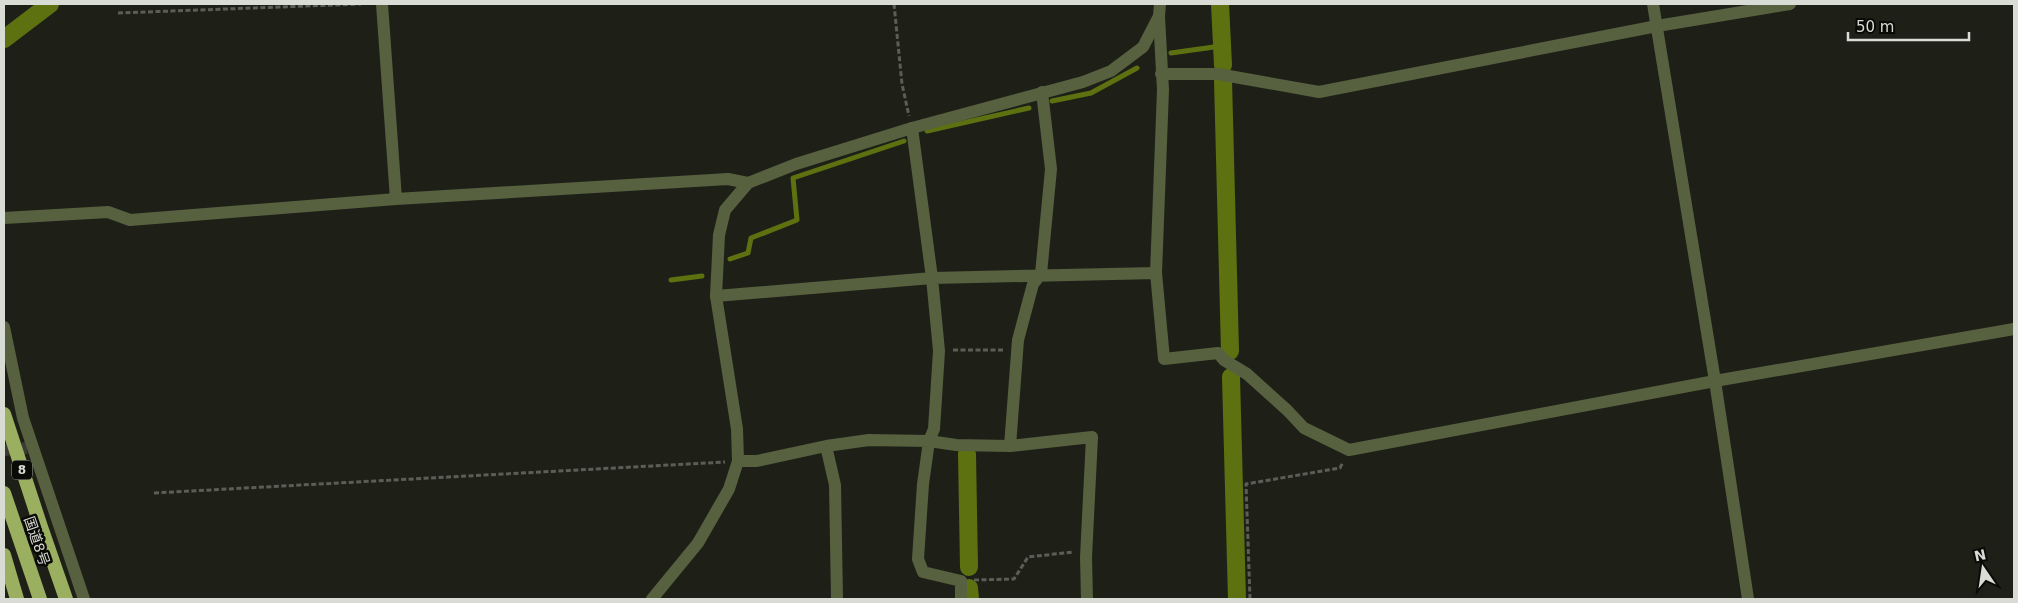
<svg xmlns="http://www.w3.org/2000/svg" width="2018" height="603" font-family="'DejaVu Sans','Noto Sans JP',sans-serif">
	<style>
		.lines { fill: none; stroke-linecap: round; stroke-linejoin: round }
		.stream { stroke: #5d7111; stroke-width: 5 }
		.canal { stroke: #5d7111; stroke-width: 18 }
		.minor-tunnel { stroke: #3a3c34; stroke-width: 12; stroke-dasharray: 12 6; stroke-linecap: butt }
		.path { stroke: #5c5e56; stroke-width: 3; stroke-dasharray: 5 2.5; stroke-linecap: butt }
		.minor { stroke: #57603f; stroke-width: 12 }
		.tertiary { stroke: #57603f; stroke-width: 12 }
		.trunk { stroke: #9aaf5f; stroke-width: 14 }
		.labels { text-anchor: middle; stroke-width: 5; stroke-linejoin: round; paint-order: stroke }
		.shield { fill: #090a06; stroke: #9b9c97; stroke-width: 1 }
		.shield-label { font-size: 12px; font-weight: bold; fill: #d9dbd5 }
		.street-label { font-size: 14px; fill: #d9dbd5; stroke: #090a06 }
	</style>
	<rect width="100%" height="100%" fill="#1e2018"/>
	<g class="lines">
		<!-- stream -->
		<path class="stream" d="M1171 53 1221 46
			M1052 101 1091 93 1137 68
			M927 131 1029 108
			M730 259 748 253 751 238 797 220 793 178 904 141
			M671 280 702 276"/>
		<!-- canal -->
		<path class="canal" d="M1220 4 1223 65
			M4 39 50 4
			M1223 80 1230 351
			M1231 377 1237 599
			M967 454 969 567
			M969 588 970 599"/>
		<!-- minor-tunnel -->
		<path class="minor-tunnel" d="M4 450 27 448"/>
		<!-- path -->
		<path class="path" d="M894 4 902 84 909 116
			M118 13 361 4
			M953 350H1004
			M154 493 725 462
			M974 580 1014 579 1028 557 1073 552
			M1250 599 1246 484 1340 468 1343 462"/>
		<!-- minor -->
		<path class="minor" d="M382 4 396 199
			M1159 16 1163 90 1156 273 1164 359 1218 353 1224 360 1247 374 1287 410 1304 428 1349 450 1715 381 2014 329
			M1161 74H1218L1319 92 1657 26 1790 4
			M1042 92 1051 169 1041 274 1033 284 1018 340 1010 446 1092 437 1086 557 1087 599
			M912 128 932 278 939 351 934 429 929 441 923 484 918 559 923 572 961 581V599
			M4 218 108 212 130 220 396 199 728 179 748 183
			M716 296 932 278 1156 273
			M4 327 23 418 84 599
			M826 446 835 485 837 599
			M738 461H757L826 446 869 440 929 441 956 445 1010 446"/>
		<!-- tertiary -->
		<path class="tertiary" d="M1653 4 1715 381 1748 599
			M652 599 698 543 729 489 738 461 737 429 716 296 719 235 725 210 748 183 796 164 912 128 1083 82 1111 71 1143 47 1159 16 1160 4"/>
		<!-- trunk -->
		<path class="trunk" d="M4 414 41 527 66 599
			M4 493 40 599
			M4 555 17 599"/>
	</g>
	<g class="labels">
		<!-- shield labels -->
		<rect class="shield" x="12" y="460.5" width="20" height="19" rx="4"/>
		<g class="shield-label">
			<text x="22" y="474">8</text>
		</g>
		<!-- street labels -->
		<g class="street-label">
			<text transform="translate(37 541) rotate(71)" y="5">国道8号</text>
		</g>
	</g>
	<!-- border -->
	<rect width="2018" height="603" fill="none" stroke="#d9dbd5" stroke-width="10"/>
	<!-- north arrow -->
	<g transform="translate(1983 568) rotate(347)" stroke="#090a06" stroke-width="4" paint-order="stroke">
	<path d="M0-4L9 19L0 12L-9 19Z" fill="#d9dbd5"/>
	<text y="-8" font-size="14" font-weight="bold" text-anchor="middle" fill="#d9dbd5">N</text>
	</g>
	<!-- scale -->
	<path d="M1848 32v8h121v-8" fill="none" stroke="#d9dbd5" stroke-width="2.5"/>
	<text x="1856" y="32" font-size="15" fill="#d9dbd5" stroke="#090a06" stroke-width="4" paint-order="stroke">50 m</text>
</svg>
